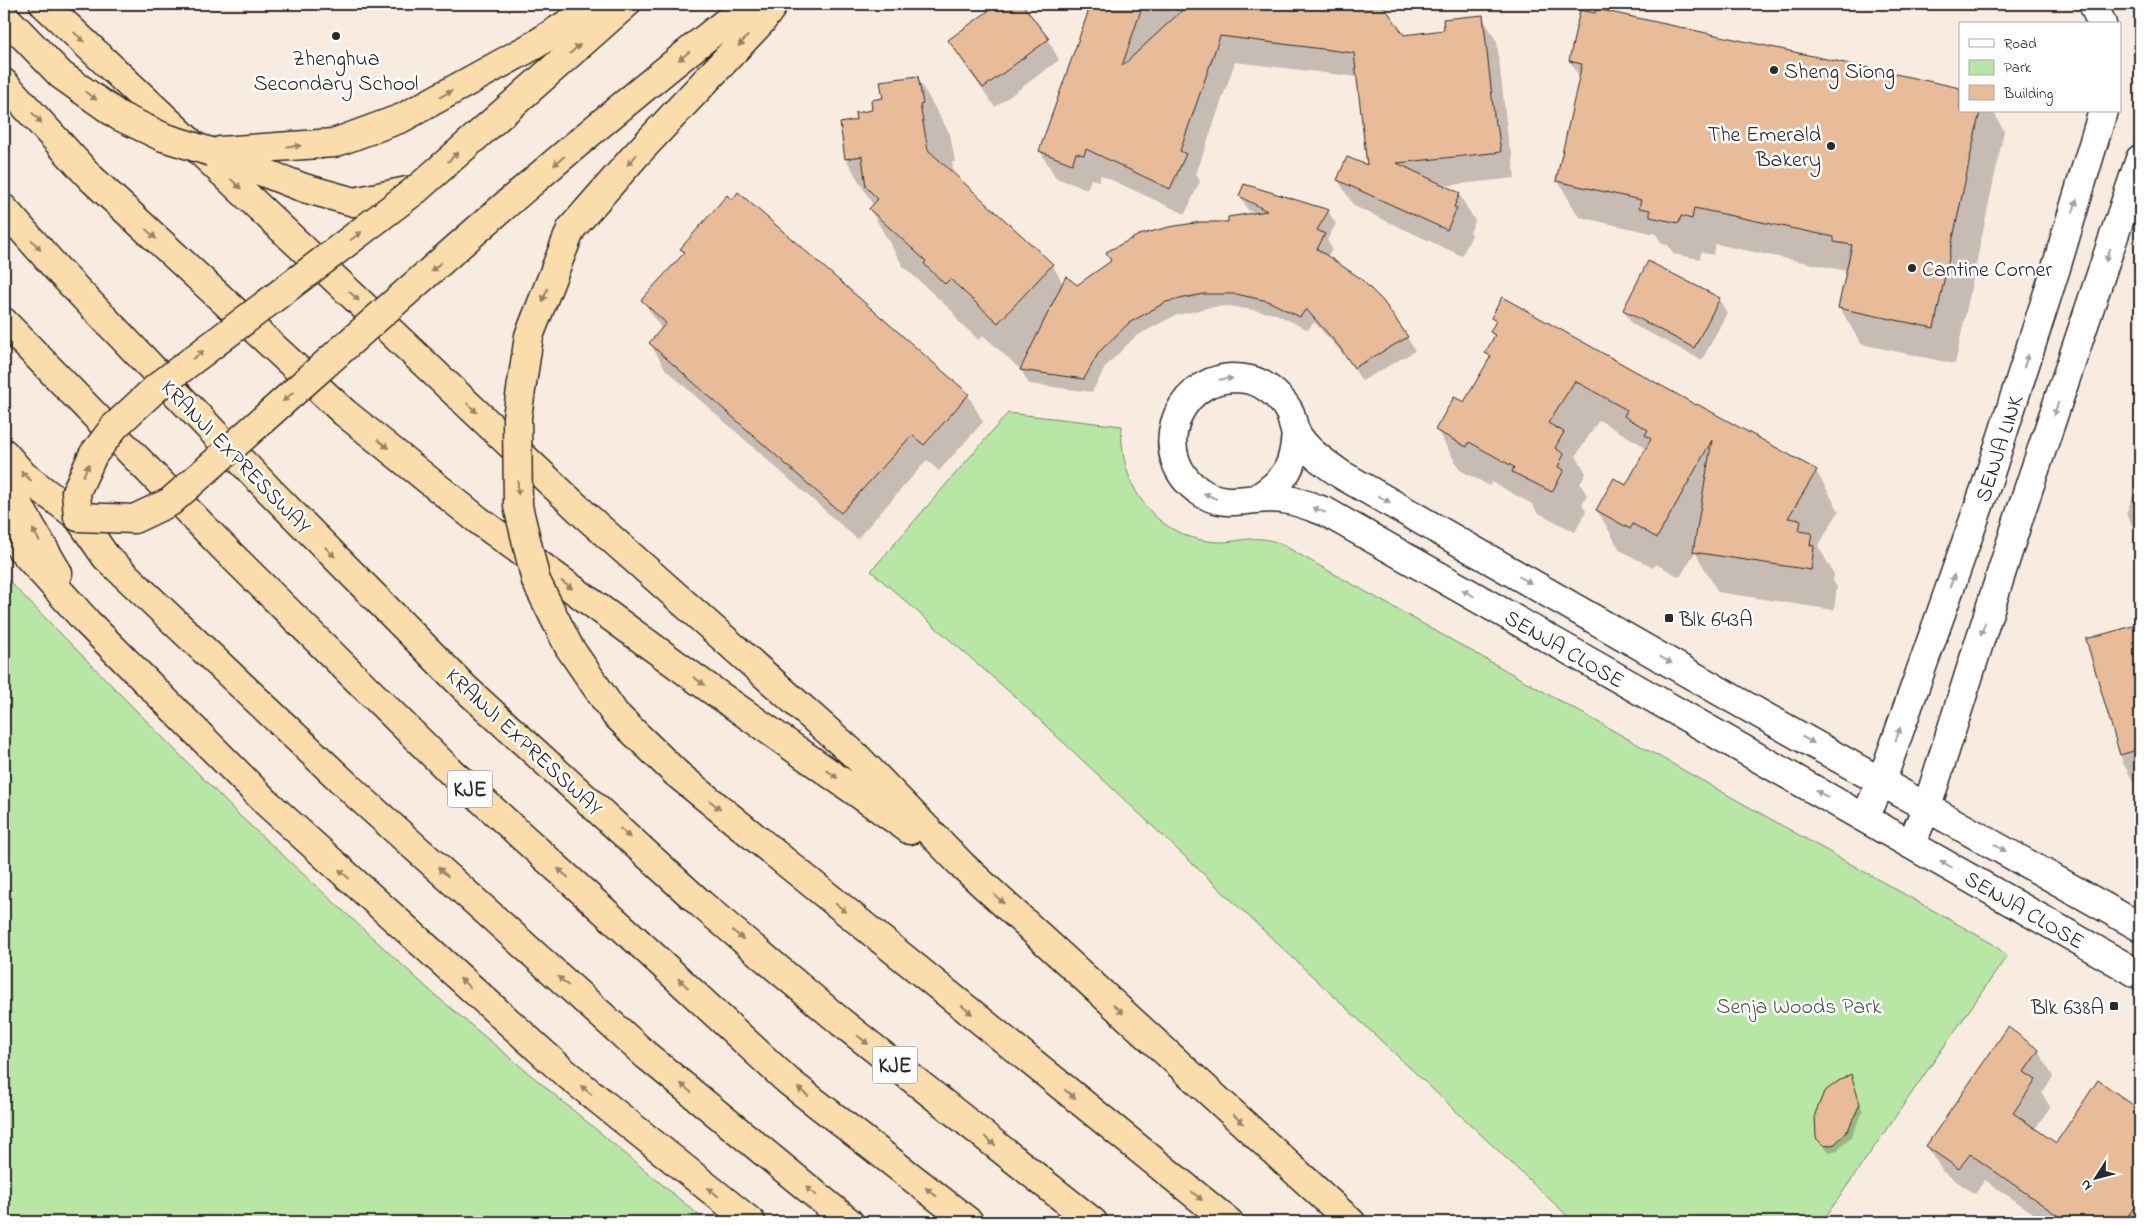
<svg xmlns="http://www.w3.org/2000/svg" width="2144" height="1226" font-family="'Indie Flower',sans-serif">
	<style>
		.green { fill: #b8e6a5; stroke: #728868 }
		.shadow { fill: #0003 }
		.building { fill: #e9bc99; stroke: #2b2b2b }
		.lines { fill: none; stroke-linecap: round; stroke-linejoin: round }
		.minor-casing { stroke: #2b2b2b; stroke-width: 31 }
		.highway-casing { stroke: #2b2b2b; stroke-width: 31 }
		.minor { stroke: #fff; stroke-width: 28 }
		.highway { stroke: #fbddab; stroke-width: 28 }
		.highway-bridge-casing { stroke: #2b2b2b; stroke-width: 31; stroke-linecap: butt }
		.highway-bridge { stroke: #fbddab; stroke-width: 28 }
		.oneway { fill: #93846b }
		.oneway2 { fill: #a0a0a0 }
		.poi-dot { fill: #2b2b2b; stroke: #fff; stroke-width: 2 }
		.labels { text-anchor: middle; stroke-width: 5; stroke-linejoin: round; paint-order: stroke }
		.shield { fill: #fff; stroke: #6b6b6b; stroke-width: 1 }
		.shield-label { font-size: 21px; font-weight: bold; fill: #2b2b2b }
		.poi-label { font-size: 22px; fill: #2b2b2b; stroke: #fff; text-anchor: start }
		.street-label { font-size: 22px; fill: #2b2b2b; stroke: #fff }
		.park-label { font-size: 22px; fill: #4e5a4a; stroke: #fff }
	</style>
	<rect width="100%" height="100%" fill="#f8ebe0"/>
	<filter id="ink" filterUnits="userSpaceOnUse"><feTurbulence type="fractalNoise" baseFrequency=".02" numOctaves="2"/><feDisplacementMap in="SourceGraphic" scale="10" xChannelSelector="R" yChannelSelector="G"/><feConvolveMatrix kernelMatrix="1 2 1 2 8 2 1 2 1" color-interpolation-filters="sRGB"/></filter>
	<g filter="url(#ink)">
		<!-- green -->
		<path class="green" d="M1008 413 1122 426C1118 485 1156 540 1219 542 1242 542 1255 534 1279 543L1993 944 2007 956 1822 1222H1574L1013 695 871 571Z
			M4 576 241 817 435 995 707 1222H4Z"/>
		<!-- shadow -->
		<path class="shadow" d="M1000 4H1021L1048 40 1059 60 995 107 966 67 954 46V37Z
			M1093 4H1153L1173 12 1183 4H1361L1382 6 1403 36 1446 31 1482 16 1497 42 1509 147 1512 152 1515 178 1442 186 1459 194 1475 221 1470 232 1472 235 1462 256 1354 206 1338 180 1369 167 1358 77 1235 62 1196 174 1200 181 1185 214 1101 175 1099 181 1091 179 1087 189 1056 178 1040 151Z
			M1597 10 1960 89V111H1993L2004 131 1955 364 1861 344 1840 308 1847 271 1715 244 1713 255 1701 252 1700 259 1673 254 1668 245 1662 244 1656 234 1579 217 1558 181 1580 78 1570 61Z
			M917 77 950 134 955 162H952L954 176 1052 264 1063 284 1077 287 1229 223 1257 214 1248 210 1241 196 1328 211 1336 224 1327 240 1332 249 1327 257 1407 337 1415 351 1362 381 1347 358 1314 322 1308 330 1276 314 1229 306 1211 307 1174 316 1136 336 1106 366 1092 392 1029 384 1021 370 983 335 979 340 958 321 952 311 903 266 870 209 873 205 846 159 841 124 858 121 874 111 884 99Z
			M681 249 968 395 983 422 939 471 927 460 857 539 666 370 650 343 662 330 643 300 685 254Z
			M1719 299 1727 313 1702 360 1632 324 1624 310Z
			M1493 318 1697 407 1816 471 1839 511 1818 546 1834 574 1833 581 1837 587 1834 610 1718 592 1695 552 1680 577 1656 564 1653 568 1620 550 1597 510 1627 486 1646 451 1642 445 1599 420 1576 456 1586 473 1580 484 1587 495 1582 504 1586 511 1575 532 1537 512 1532 504 1492 482 1490 486 1460 470 1437 430 1464 404 1490 359 1487 353 1495 338 1491 331 1496 323Z
			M2140 478V539L2126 514Z
			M2140 611V794L2123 763 2088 640 2130 628Z
			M2038 1050 2053 1077 2042 1093 2050 1107 2034 1130 2056 1145 2099 1082 2140 1111V1222H2046L1985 1180 1975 1194 1943 1172 1927 1146Z
			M1850 1076 1863 1112 1851 1137 1838 1150 1828 1152 1817 1137Z"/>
		<!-- building -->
		<path class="building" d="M998 4H1022L1049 39 983 88 948 40Z
			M1091 4H1143L1122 66 1189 4 1383 5 1404 35 1444 30 1443 19 1483 15 1495 124H1497L1501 152 1397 163 1460 193 1454 207 1457 208 1447 230 1337 180 1347 157 1367 165 1354 53 1220 36 1180 151 1186 154 1170 189 1086 149 1084 155 1076 153 1072 164 1039 151Z
			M1596 9 1960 88V111H1980L1934 328 1838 308 1852 245 1834 242V237L1694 208 1692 219 1681 216 1679 223 1650 217V210L1639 208 1641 200 1556 181 1582 64 1569 61 1580 10 1595 13Z
			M918 76 923 104 920 105 928 150 1053 264 998 323 950 279 945 284 924 264 926 261 869 209 878 199 866 187 862 156 845 159 840 123 856 120 855 113 872 110 871 100 883 98 880 81Z
			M1244 184 1329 210 1317 230 1325 234 1317 249 1360 278 1383 301 1408 337 1354 368 1338 345 1306 309 1300 317 1268 301 1236 294H1203L1166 302 1129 323 1099 352 1084 379 1020 370 1066 276 1077 285 1111 261 1106 252 1139 235 1169 227 1201 222H1228V217L1267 211 1239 196Z
			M738 192 969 394 924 445 912 435 841 513 649 343 666 323 641 300 685 252 680 249 727 195 732 200Z
			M1648 261 1720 298 1694 348 1623 310Z
			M1502 297 1696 405 1697 404 1817 470 1788 518 1801 520 1799 531 1812 533 1810 545 1814 546 1811 570 1693 552 1712 440 1657 538 1633 524 1630 529 1596 510 1614 478 1626 485 1651 439 1645 435 1648 430 1624 416 1627 410 1575 381 1548 423 1564 432 1555 448 1564 454 1558 467 1564 470 1552 492 1512 472 1514 467 1469 442 1467 447 1435 430 1454 397 1464 402 1491 356 1485 353 1495 335 1490 332 1496 321 1491 318Z
			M2140 624V749L2120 755 2086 639Z
			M2008 1027 2039 1050 2024 1072 2036 1080 2013 1113 2056 1143 2098 1080 2140 1110V1198L2124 1222H2067L1970 1154 1959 1169 1926 1146Z
			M1851 1074 1860 1104 1848 1130 1835 1144 1824 1146 1816 1138 1815 1114 1824 1092 1837 1082Z"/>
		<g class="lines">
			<defs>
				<path id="minor" d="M2093 4 2102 24
					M1258 498C1287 479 1294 466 1296 432
					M1865 818 1882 780 1986 486 2056 268 2103 111
					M1911 844 1927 807 2021 511 2140 159
					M2140 927 1737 701 1342 475C1325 463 1305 450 1295 431 1293 425 1292 419 1290 413 1284 401 1272 390 1261 384 1252 379 1241 378 1232 378 1173 381 1150 458 1199 491 1227 511 1253 494 1283 499 1298 501 1312 507 1326 512L2140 975"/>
				<path id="highway" d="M44 4 586 516 856 756 963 866 1351 1222
					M4 83 91 178 345 413 478 520 699 681 910 830
					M220 151 334 143 402 118 533 46 598 4
					M211 152 304 188 354 202 417 189 626 4
					M4 209 57 269 271 492 465 688 701 904 841 1022 1093 1222
					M4 322 224 548 450 771 635 939 788 1081 969 1222
					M4 453 23 475 78 517 106 557 358 796 647 1056 849 1222
					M4 480 58 573
					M4 530 87 622 267 803 564 1072 751 1222
					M677 774 1229 1222"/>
			</defs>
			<!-- minor casing -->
			<use href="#minor" class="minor-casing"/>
			<!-- highway casing -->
			<use href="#highway" class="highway-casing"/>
			<!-- minor -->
			<use href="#minor" class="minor"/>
			<!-- highway -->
			<use href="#highway" class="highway"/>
			<defs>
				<path id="highway-bridge" d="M4 16 61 75 119 116 163 137 211 152
					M417 189 156 388 115 426 93 455 76 492 78 517 134 519 170 502C361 334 548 160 749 4
					M677 774 615 714 569 647 536 581 518 506 517 417 529 336 571 229 635 156 761 22 774 4"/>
			</defs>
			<!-- highway-bridge casing -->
			<use href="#highway-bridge" class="highway-bridge-casing"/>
			<!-- highway-bridge -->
			<use href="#highway-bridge" class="highway-bridge"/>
		</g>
		<!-- one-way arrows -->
		<defs><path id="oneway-solid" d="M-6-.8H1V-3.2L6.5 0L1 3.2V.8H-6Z" transform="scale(1.25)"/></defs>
		<g class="oneway">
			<use href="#oneway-solid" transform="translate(79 37) rotate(43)"/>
			<use href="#oneway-solid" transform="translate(743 41) rotate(133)"/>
			<use href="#oneway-solid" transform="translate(575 49) rotate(-41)"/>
			<use href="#oneway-solid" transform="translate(684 56) rotate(141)"/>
			<use href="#oneway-solid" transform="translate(446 94) rotate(-29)"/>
			<use href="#oneway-solid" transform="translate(91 96) rotate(35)"/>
			<use href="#oneway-solid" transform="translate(37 118) rotate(47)"/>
			<use href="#oneway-solid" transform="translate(294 146) rotate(-4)"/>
			<use href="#oneway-solid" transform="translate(453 157) rotate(-42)"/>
			<use href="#oneway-solid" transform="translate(632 160) rotate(132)"/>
			<use href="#oneway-solid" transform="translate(559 161) rotate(139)"/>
			<use href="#oneway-solid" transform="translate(236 184) rotate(43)"/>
			<use href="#oneway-solid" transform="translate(151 234) rotate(43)"/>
			<use href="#oneway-solid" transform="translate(356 236) rotate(-37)"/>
			<use href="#oneway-solid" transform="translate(36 245) rotate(49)"/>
			<use href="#oneway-solid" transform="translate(436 267) rotate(139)"/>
			<use href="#oneway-solid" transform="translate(545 295) rotate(111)"/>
			<use href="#oneway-solid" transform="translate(354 296) rotate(43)"/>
			<use href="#oneway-solid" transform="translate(198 355) rotate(-37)"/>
			<use href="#oneway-solid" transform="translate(288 397) rotate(139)"/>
			<use href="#oneway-solid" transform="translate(472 408) rotate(43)"/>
			<use href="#oneway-solid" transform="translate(383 444) rotate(39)"/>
			<use href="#oneway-solid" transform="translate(86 470) rotate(-65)"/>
			<use href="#oneway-solid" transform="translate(26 476) rotate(-139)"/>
			<use href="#oneway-solid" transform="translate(518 488) rotate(89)"/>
			<use href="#oneway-solid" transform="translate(36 535) rotate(-120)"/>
			<use href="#oneway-solid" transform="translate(330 552) rotate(45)"/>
			<use href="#oneway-solid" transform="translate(567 585) rotate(36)"/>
			<use href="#oneway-solid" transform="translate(699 681) rotate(36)"/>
			<use href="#oneway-solid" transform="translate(832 774) rotate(35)"/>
			<use href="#oneway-solid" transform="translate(715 805) rotate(39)"/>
			<use href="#oneway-solid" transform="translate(625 833) rotate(43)"/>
			<use href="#oneway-solid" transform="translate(443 872) rotate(-138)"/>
			<use href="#oneway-solid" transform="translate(563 873) rotate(-138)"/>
			<use href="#oneway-solid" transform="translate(344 874) rotate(-138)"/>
			<use href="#oneway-solid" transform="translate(999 899) rotate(43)"/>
			<use href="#oneway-solid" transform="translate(841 908) rotate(39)"/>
			<use href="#oneway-solid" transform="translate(738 935) rotate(40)"/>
			<use href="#oneway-solid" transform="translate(563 981) rotate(-138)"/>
			<use href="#oneway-solid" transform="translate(465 983) rotate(-138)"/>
			<use href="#oneway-solid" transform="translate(683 983) rotate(-137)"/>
			<use href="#oneway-solid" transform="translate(1118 1009) rotate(43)"/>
			<use href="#oneway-solid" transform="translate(967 1010) rotate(39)"/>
			<use href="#oneway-solid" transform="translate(863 1040) rotate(39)"/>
			<use href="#oneway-solid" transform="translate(686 1088) rotate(-140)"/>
			<use href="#oneway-solid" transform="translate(586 1090) rotate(-141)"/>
			<use href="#oneway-solid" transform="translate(803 1092) rotate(-142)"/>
			<use href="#oneway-solid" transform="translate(1070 1094) rotate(39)"/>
			<use href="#oneway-solid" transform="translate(1238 1119) rotate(42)"/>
			<use href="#oneway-solid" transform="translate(990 1141) rotate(39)"/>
			<use href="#oneway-solid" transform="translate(811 1191) rotate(-140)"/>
			<use href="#oneway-solid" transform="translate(713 1192) rotate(-141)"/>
			<use href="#oneway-solid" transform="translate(931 1192) rotate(-142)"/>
			<use href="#oneway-solid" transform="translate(1197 1196) rotate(39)"/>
		</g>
		<g class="oneway2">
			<use href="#oneway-solid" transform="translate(2075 206) rotate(-73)"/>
			<use href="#oneway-solid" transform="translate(2108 255) rotate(108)"/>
			<use href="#oneway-solid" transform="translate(2026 361) rotate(-72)"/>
			<use href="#oneway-solid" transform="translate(1226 379) rotate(-6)"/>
			<use href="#oneway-solid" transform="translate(2056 409) rotate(109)"/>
			<use href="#oneway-solid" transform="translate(1210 496) rotate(-156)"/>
			<use href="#oneway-solid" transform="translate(1384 499) rotate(30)"/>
			<use href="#oneway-solid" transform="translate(1319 510) rotate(-158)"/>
			<use href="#oneway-solid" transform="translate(1525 580) rotate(30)"/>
			<use href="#oneway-solid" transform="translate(1952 581) rotate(-71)"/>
			<use href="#oneway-solid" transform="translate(1468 593) rotate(-150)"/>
			<use href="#oneway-solid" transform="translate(1983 629) rotate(108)"/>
			<use href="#oneway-solid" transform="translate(1666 660) rotate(30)"/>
			<use href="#oneway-solid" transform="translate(1898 734) rotate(-70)"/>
			<use href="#oneway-solid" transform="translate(1808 740) rotate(29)"/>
			<use href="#oneway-solid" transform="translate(1822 794) rotate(-151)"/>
			<use href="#oneway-solid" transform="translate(2000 848) rotate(30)"/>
			<use href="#oneway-solid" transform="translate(1946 864) rotate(-150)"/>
		</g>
	</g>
	<!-- markers -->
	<g class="poi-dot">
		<circle cx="336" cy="36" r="5"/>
		<circle cx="1774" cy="70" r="5"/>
		<circle cx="1831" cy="146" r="5"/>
		<circle cx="1912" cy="268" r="5"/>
		<rect x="1664" y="613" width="10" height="10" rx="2.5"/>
		<rect x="2109" y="1001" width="10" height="10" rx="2.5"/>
	</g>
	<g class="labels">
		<!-- shield labels -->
		<g class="shield">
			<rect x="447.5" y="770.5" width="45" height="37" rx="4"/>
			<rect x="872.5" y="1046.5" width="45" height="37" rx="4"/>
		</g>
		<g class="shield-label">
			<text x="470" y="796">KJE</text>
			<text x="895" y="1072">KJE</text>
		</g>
		<!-- poi labels -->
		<g class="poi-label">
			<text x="336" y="65" text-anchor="middle">Zhenghua<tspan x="336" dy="25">Secondary School</tspan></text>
			<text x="1784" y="78">Sheng Siong</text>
			<text x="1821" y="141" text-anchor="end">The Emerald<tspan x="1821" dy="25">Bakery</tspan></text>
			<text x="1922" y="276">Cantine Corner</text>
			<text x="1679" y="626">Blk 643A</text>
			<text x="2104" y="1014" text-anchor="end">Blk 638A</text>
		</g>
		<!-- street labels -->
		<g class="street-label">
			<text transform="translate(1998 448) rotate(-72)" y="8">SENJA LINK</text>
			<text transform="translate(237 456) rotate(46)" y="8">KRANJI EXPRESSWAY</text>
			<text transform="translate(1565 648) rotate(30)" y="8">SENJA CLOSE</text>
			<text transform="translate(525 741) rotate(43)" y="8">KRANJI EXPRESSWAY</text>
			<text transform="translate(2025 909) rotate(30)" y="8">SENJA CLOSE</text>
		</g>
		<!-- park labels -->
		<g class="park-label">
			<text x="1799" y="1013">Senja Woods Park</text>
		</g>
	</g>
	<!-- margin -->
	<rect width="2144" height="1226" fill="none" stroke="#fff" stroke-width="20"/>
	<rect x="10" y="10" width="2124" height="1206" fill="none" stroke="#2b2b2b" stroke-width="2" filter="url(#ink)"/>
	<!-- legend -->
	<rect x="1959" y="22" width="162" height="90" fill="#ffffff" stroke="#aaaaaa"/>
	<rect x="1969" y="39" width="25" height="8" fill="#ffffff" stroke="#aaaaaa"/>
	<text x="2004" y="48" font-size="15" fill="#2b2b2b">Road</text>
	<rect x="1969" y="60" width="25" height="15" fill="#b8e6a5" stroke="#aaaaaa"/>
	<text x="2004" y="72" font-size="15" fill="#2b2b2b">Park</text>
	<rect x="1969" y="85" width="25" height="15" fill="#e9bc99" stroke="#aaaaaa"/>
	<text x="2004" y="98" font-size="15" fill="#2b2b2b">Building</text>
	<!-- north arrow -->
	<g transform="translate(2096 1178) rotate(234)" stroke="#ffffff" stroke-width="4" paint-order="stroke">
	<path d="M0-4L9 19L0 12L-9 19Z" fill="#2b2b2b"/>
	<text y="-8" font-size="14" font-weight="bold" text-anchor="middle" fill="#2b2b2b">N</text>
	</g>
</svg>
